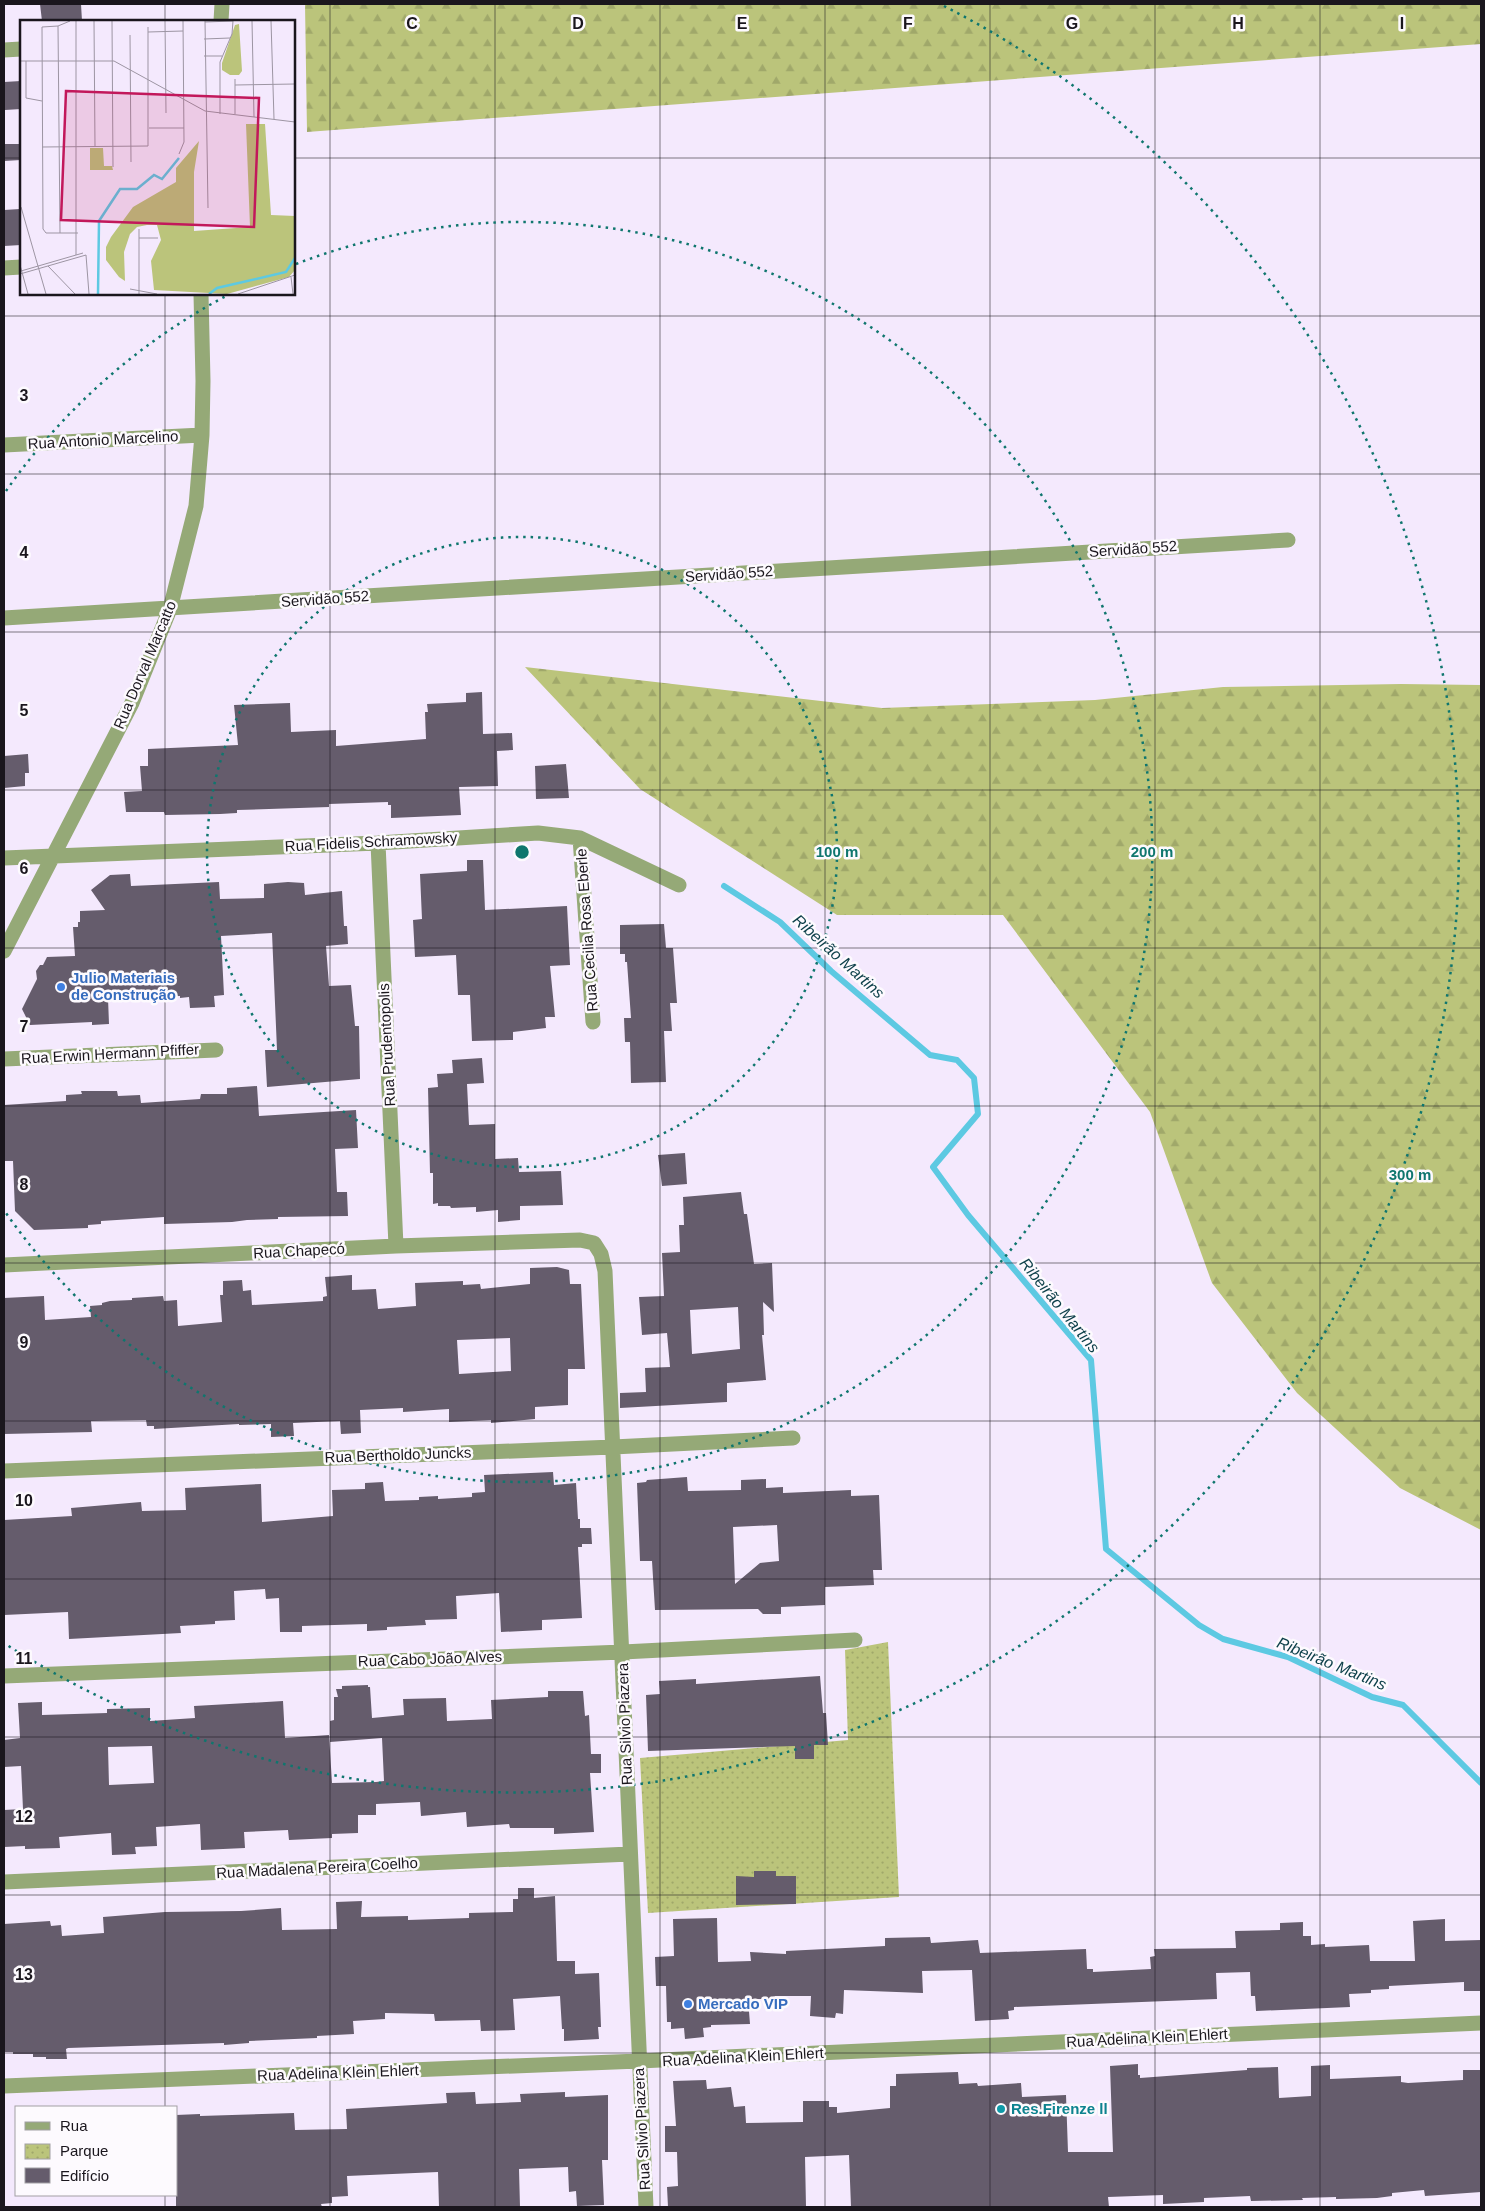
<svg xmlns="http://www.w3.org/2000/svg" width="1485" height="2211" font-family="Arial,sans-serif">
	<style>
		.forest { fill: url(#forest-firs) }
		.park { fill: url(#park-dots) }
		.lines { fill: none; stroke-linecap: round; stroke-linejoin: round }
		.stream { stroke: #5dc9e2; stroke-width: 6 }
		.building { fill: #655c6c; fill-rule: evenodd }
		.minor { stroke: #95a977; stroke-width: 15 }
		.grid { fill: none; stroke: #1a161d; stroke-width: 1; stroke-opacity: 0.55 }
		.ring { fill: none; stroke: #0f766e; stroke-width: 2.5; stroke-dasharray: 2.5 5 }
		.shop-dot { fill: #3f7fe0; stroke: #fdfafe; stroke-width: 2 }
		.culture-dot { fill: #0f9aa8; stroke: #fdfafe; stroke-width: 2 }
		.labels { text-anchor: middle; stroke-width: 5; stroke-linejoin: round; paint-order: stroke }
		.street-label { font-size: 15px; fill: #1a161d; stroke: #fdfafe }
		.shop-label { font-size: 15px; font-weight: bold; fill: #366cbe; stroke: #fdfafe; text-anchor: start }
		.culture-label { font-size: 15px; font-weight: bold; fill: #0d838f; stroke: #fdfafe; text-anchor: start }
		.water-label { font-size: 16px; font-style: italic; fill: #0c3f49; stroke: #fdfafe }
		.inset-river { fill: none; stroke: #5dc9e2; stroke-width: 2.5 }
		.inset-road { fill: none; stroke: #9d95a3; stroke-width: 1 }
		.view { fill: #c2185b; fill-opacity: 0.15; stroke: #c2185b; stroke-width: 2.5 }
		.inset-edge { fill: none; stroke: #1a161d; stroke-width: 2.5 }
		.grid-label { font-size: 16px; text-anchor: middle; font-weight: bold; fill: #1a161d; stroke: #fdfafe; stroke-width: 5; stroke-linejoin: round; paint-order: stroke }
		.centre { fill: #0f766e; stroke: #fdfafe; stroke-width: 2.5 }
		.ring-label { font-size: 15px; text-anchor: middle; font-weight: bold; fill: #0f766e; stroke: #fdfafe; stroke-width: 5; stroke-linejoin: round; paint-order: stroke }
	</style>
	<defs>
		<pattern id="forest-firs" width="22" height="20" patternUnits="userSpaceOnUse" patternTransform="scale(1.25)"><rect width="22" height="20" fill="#bbc47b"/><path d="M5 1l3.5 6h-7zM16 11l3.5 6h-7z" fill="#a0a86a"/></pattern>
		<pattern id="park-dots" width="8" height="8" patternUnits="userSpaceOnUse" patternTransform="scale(1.25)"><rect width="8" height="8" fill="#bbc47b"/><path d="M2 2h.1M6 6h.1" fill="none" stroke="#a0a86a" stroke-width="1.8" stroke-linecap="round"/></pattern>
	</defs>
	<rect width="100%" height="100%" fill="#f4e9fd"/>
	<!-- forest -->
	<path class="forest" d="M305 4H1481V44L307 132Z
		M525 667 882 708 1095 700 1223 687 1401 684 1481 685V1530L1400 1488 1297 1393 1212 1283 1150 1112 1003 915H837L640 789Z"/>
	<!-- park -->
	<path class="park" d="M888 1642 899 1897 648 1913 640 1758 848 1740 845 1650Z"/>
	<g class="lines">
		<!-- stream -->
		<path class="stream" d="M724 886 780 922 831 971 930 1055 957 1060 974 1078 978 1114 933 1167 968 1215 1091 1360 1106 1549 1199 1625 1223 1639 1288 1657 1372 1697 1403 1705 1481 1783"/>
	</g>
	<!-- building -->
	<path class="building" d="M40 4H81L82 21H42Z
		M21 81V109L5 110 4 82Z
		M4 144H21V160L4 161Z
		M20 209 21 245 4 246V210Z
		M482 692 483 734 512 733 513 750 497 751 498 786 459 787 461 815 391 818V805H388V802L329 804V807L237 810V813L220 814 165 815 164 812H126L124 792 142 791 140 766H148V749L238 745 234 705 290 703 291 732 336 730V746L426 739 425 712H428L427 704 466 702V693Z
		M28 754 29 773H25V786L4 788V756Z
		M566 764 569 798 536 799 535 766Z
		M467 860H483L485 910 567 906 570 965 550 966 555 1017H545L546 1028 513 1032V1040L472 1041 470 995H458L456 955 415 957 413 920 422 919 420 874 467 871Z
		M130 874 131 886 219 882 220 899 264 898V884L288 882 304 883 305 895 342 891 344 926H347L348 944 326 946 329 986 351 985 355 1026H359L360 1079 267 1087 265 1050H277L272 933 221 936 224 995 214 996 215 1007 190 1008 189 997 180 998V996L108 998 109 1024 92 1025V1022L30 1025 22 1009 37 979 36 971 40 965H43L47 957 75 956 73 927H78V922H80V911L105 910 91 890 110 875Z
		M664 924 666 948H673L677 1003H670L672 1031H664L666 1082 631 1083 630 1042H625L624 1018H631L627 962H625V954H620V925Z
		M482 1058 484 1083 467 1084 469 1125 495 1124V1159L518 1158 519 1172 561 1171 563 1205 520 1206V1220L498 1222V1210L476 1212V1207L451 1208 450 1206H438V1203L433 1204V1173H430L428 1088 438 1087 437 1074 453 1073 452 1060Z
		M257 1086 259 1116 356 1110 358 1148 335 1149 337 1192H347L348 1216 278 1217V1219L247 1220 232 1222 164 1224V1217L101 1221V1224L88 1225V1228L34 1230 15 1211 13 1161H4V1105L66 1101V1095L82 1094 81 1091H117L118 1096 140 1095 141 1103 200 1099 201 1094H227V1088Z
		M685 1153 687 1184 662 1186 658 1155Z
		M741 1192 744 1214H747L754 1264 772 1263 774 1312 763 1302 764 1335H762L766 1380 727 1383V1402L620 1408V1393L646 1392 645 1368 670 1367 667 1333 642 1335 639 1297 664 1296 662 1253 680 1252 679 1225H684L683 1197ZM738 1307 740 1349 692 1354 690 1310Z
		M557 1267 569 1270 570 1284H581L585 1369H568V1405L535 1407V1419L491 1423V1420L449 1422V1409L403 1412V1408L360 1410 361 1433 341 1434 340 1421 293 1423 294 1436 271 1437V1424L239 1425V1424L154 1429V1426H147L146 1420 91 1421 92 1432 4 1434V1298L44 1296 45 1320 91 1317 90 1306 102 1305V1303L110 1301 132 1300V1298L163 1296 164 1301 177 1300 178 1326 222 1322 220 1295H223V1281L242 1280 243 1291 251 1290 252 1305 323 1301V1297L327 1296 325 1277 352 1275V1290L376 1289 378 1309 416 1306 415 1283 463 1281V1285L480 1284 481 1289 530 1284V1268ZM510 1338 511 1371 459 1374 457 1340Z
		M553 1472 554 1485 576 1483 578 1519H580V1528H591L592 1544H582V1547H578L582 1618 542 1620V1630L501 1632 499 1593 456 1596 457 1619 425 1620 426 1625 387 1627V1630L367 1631V1624L302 1626V1632H280L279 1598 266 1599 265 1589 234 1591 235 1620 215 1621V1624L180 1626 181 1633 69 1639 68 1612 4 1615V1520L72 1516 71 1508 141 1502 142 1511 186 1510 185 1488 261 1484 262 1522 333 1516 332 1490 365 1489V1483L383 1482 385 1501 419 1500V1497L438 1496V1499L472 1497V1493L485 1492 484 1475Z
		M687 1477 688 1491 741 1490V1480L766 1479V1488L783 1487V1493L851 1490V1496L879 1495 882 1570H873L874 1585 825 1587V1605L781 1607V1614H763L758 1609 655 1610 652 1561H640L637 1483 646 1482 647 1480ZM777 1525 779 1561 760 1563 735 1584 733 1527Z
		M820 1676 823 1713H826L828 1745H814V1759H795V1746L648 1751 646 1695 660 1694 659 1681 696 1679V1684Z
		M368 1685V1687H370L372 1718 404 1715 403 1699 446 1698 447 1721 492 1719 491 1700 548 1697V1691H583L585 1716 589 1715 591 1754H601V1773H590L594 1832 554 1834V1828H510L509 1824 467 1827 466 1812 421 1816 420 1802 376 1804V1815H358V1833L332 1834V1838L289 1840 288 1830 244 1832 245 1848 201 1850 200 1824 156 1827 157 1846 135 1847 136 1854 112 1855 111 1833 59 1837 60 1848 25 1849V1846L4 1847V1810L23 1809 21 1766 4 1767V1740L20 1738 18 1703 42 1702V1715L107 1713V1709L150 1708V1721L195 1718 194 1706 283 1701 285 1738 329 1735 332 1783 376 1782 384 1781 382 1738 330 1742V1721L334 1720V1697H338L336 1689H342V1686ZM152 1746 154 1783 109 1785 108 1747Z
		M754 1871H776V1876H796V1904L736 1905V1876L754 1877Z
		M518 1888H534V1898L555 1896 557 1961H575V1974L599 1973 601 2027H598L599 2039 564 2041V2029H562L560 1996 513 1999 515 2030 481 2031 480 2020 435 2021 434 2014 385 2013V2019L353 2021 354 2034 317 2036V2038L249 2041V2043L224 2045V2043L68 2048 66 2049 67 2059H46V2057H33V2054H13V2052H4V1924L50 1921 51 1926 61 1925 62 1936 104 1933 103 1917 165 1912 241 1911 281 1908 282 1930 337 1929 336 1902 362 1901 361 1917 408 1916V1920L469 1918V1913L513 1912V1899H518Z
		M717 1918 718 1962 751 1961 750 1952 786 1954V1951L885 1946V1938L930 1937 931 1943 978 1940 980 1953 1086 1949 1087 1969H1093V1972L1151 1969 1150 1957 1155 1956 1154 1949 1236 1948 1235 1931 1280 1930V1923L1303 1922V1936H1311V1945L1325 1944V1947L1369 1945 1370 1961H1415L1413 1921 1445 1919V1941L1481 1940V1991H1464V1982L1389 1986V1989L1371 1990V1993L1349 1994 1350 2007 1256 2011 1255 1996H1251L1250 1972 1216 1973 1217 1999 1014 2007V2010L1008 2011 1009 2019 975 2021 972 1970 922 1971 923 1993 844 1990 843 2014 836 2013 835 2018 810 2016 811 1996H775L774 1999H748L750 2024 711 2025V2027L703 2028 704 2037 685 2039 684 2028 671 2029V2022H667L666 1986H656L655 1957 674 1956 673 1919Z
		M1138 2064V2075H1140V2078L1247 2070V2068L1278 2067 1279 2098 1311 2096V2066L1330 2065V2079L1401 2076V2082L1408 2083 1463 2080V2070H1481V2192L1425 2196 1424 2190 1392 2193V2196L1377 2198 1336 2199V2197L1302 2198 1303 2200 1251 2201 1250 2196 1204 2198V2202L1163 2204V2195L1108 2197 1109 2207H851L849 2155 805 2157 806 2207H668L667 2187 678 2186 677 2152H665V2126H676L673 2081 706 2080 707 2089 731 2087 734 2107 745 2106 746 2123 803 2122V2101H829V2107H837V2113L890 2108V2086H896V2074L958 2072 959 2084 977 2083 978 2086 1021 2083 1022 2097 1066 2095 1068 2152H1113L1110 2066Z
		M475 2092 476 2104 521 2102 520 2094 565 2092V2097L608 2095V2160H602L604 2205 577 2206 576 2191 569 2192 568 2167 519 2169 520 2207H439L438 2172 347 2176 348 2196 332 2197V2203L321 2204 322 2207H176V2115L200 2114V2116L294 2113 295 2130 347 2129 346 2109 447 2103 446 2093Z"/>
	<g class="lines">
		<!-- minor -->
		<path class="minor" d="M221 21 222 4
			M4 50 21 49
			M4 268 21 267
			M4 445 202 435
			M4 618 1288 540
			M580 838 593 1022
			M378 843 396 1246
			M4 858 378 843 538 833 580 838 679 885
			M4 951 132 703 170 609 196 506 202 435 203 381 201 294
			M4 1059 216 1050
			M4 1265 396 1246 580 1240 594 1243 601 1254 605 1271 646 2207
			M4 1471 613 1447 793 1438
			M4 1676 623 1652 855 1640
			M4 1882 630 1854
			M4 2086 639 2061 1481 2023"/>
	</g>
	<!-- grid -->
	<path class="grid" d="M165 4V21M330 4V2207M495 4V2207M660 4V2207M825 4V2207M990 4V2207M1155 4V2207M1320 4V2207M4 158H21M294 158H1481M165 294V2107M4 316H1481M4 474H1481M4 632H1481M4 790H1481M4 948H1481M4 1106H1481M4 1263H1481M4 1421H1481M4 1579H1481M4 1737H1481M4 1895H1481M4 2053H1481M165 2195V2207"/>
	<!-- distance rings -->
	<g class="ring">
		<circle cx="522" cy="852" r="315"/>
		<path d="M6 491A630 630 0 0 1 226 296M296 264A630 630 0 1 1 6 1213"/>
		<path d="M944 6A945 945 0 1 1 7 1645"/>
	</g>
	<!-- markers -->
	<g class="shop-dot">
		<circle cx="61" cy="987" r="5"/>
		<circle cx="688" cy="2004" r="5"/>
	</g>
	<circle class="culture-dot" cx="1001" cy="2109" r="5"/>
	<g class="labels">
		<!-- street labels -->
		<g class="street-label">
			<text transform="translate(103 440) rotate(-3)" y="5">Rua Antonio Marcelino</text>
			<text transform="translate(1133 549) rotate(-4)" y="5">Servidão 552</text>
			<text transform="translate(729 574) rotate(-4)" y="5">Servidão 552</text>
			<text transform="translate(325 599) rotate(-4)" y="5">Servidão 552</text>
			<text transform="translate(145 665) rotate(-67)" y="5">Rua Dorval Marcatto</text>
			<text transform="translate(371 842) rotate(-3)" y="5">Rua Fidelis Schramowsky</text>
			<text transform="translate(587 930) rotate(-94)" y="5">Rua Cecilia Rosa Eberle</text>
			<text transform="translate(387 1045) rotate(-93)" y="5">Rua Prudentopolis</text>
			<text transform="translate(110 1054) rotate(-3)" y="5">Rua Erwin Hermann Pfiffer</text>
			<text transform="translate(299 1251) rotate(-3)" y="5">Rua Chapecó</text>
			<text transform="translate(398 1455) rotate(-2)" y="5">Rua Bertholdo Juncks</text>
			<text transform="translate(430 1659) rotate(-2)" y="5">Rua Cabo João Alves</text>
			<text transform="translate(625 1724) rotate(-92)" y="5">Rua Silvio Piazera</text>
			<text transform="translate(317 1868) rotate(-3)" y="5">Rua Madalena Pereira Coelho</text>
			<text transform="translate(1147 2038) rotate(-3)" y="5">Rua Adelina Klein Ehlert</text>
			<text transform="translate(743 2057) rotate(-3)" y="5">Rua Adelina Klein Ehlert</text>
			<text transform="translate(338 2073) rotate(-2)" y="5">Rua Adelina Klein Ehlert</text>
			<text transform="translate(642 2129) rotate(-93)" y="5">Rua Silvio Piazera</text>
		</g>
		<!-- shop labels -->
		<g class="shop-label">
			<text x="71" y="983">Julio Materiais<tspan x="71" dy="17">de Construção</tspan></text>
			<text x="698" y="2009">Mercado VIP</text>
		</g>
		<!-- culture labels -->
		<g class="culture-label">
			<text x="1011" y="2114">Res.Firenze ll</text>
		</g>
		<!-- water labels -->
		<g class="water-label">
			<text transform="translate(839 956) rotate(42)" y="6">Ribeirão Martins</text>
			<text transform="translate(1060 1305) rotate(51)" y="6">Ribeirão Martins</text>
			<text transform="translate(1332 1663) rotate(22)" y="6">Ribeirão Martins</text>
		</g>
	</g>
	<!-- overview -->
	<g transform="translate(20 20)">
		<rect width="275" height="275" fill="#f4e9fd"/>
		<path d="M219 4 222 51 219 55H210L202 50V43L215 5ZM226 104H245L251 195 275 196V250L269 257 207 274 134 270 131 241 141 220 137 205H127L117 207 110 214 104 232 105 261 99 257 86 240V227L91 217 113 187 156 162V148L179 121 174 152V211L230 207Z" fill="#bbc47b"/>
		<path d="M70 128H83L84 146H92L93 150H70Z" fill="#bbc47b"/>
		<path class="inset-river" d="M78 274 79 201 100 169H117L134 155 142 159 159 138M189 274 197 268 266 252 275 238"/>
		<path class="inset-road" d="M50 1 38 6 22 7 23 209 26 213H58M74 1 75 127M92 1 93 147M145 1 146 93M185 1 188 188M232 1 234 97M251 1 254 99M185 2 213 1M38 6 40 213M128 12 163 11M110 15 111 142M184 19 210 18M184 36H202M0 41H94L185 91 275 102M6 41V78L22 81M215 59V94M215 65 275 64M200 94V42L212 14 213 1M129 108H164M22 127 128 126V7M159 134 164 122 163 1M1 187 26 274M119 209V274M119 218H138M56 235V1M0 245 8 274M28 246 55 274M1 251 63 233M0 254 66 235 69 274M271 257 273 274M110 269 137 274M218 274 275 255"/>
		<path class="view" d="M46 71 239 78 234 207 41 200Z"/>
		<rect width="275" height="275" class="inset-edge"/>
	</g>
	<g class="grid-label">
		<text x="412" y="29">C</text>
		<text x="578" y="29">D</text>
		<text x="742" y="29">E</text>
		<text x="908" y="29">F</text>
		<text x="1072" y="29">G</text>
		<text x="1238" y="29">H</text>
		<text x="1402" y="29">I</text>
		<text x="24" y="401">3</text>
		<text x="24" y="558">4</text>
		<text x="24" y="716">5</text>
		<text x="24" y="874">6</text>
		<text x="24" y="1032">7</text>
		<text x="24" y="1190">8</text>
		<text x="24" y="1348">9</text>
		<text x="24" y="1506">10</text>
		<text x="24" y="1664">11</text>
		<text x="24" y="1822">12</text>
		<text x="24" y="1980">13</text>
	</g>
	<circle cx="522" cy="852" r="8" class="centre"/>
	<g class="ring-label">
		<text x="837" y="857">100 m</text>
		<text x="1152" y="857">200 m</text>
		<text x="1410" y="1180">300 m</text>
	</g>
	<!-- border -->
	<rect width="1485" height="2211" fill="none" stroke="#1a161d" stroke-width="10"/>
	<!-- legend -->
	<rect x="15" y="2106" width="162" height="90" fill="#fdfafe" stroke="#a29fa4"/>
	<rect x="25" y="2122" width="25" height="8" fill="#95a977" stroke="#a29fa4"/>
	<text x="60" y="2131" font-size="15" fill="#1a161d">Rua</text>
	<rect x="25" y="2144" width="25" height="15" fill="url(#park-dots)" stroke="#a29fa4"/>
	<text x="60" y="2156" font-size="15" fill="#1a161d">Parque</text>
	<rect x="25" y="2168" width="25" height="15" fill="#655c6c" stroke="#a29fa4"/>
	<text x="60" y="2181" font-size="15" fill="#1a161d">Edifício</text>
</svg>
